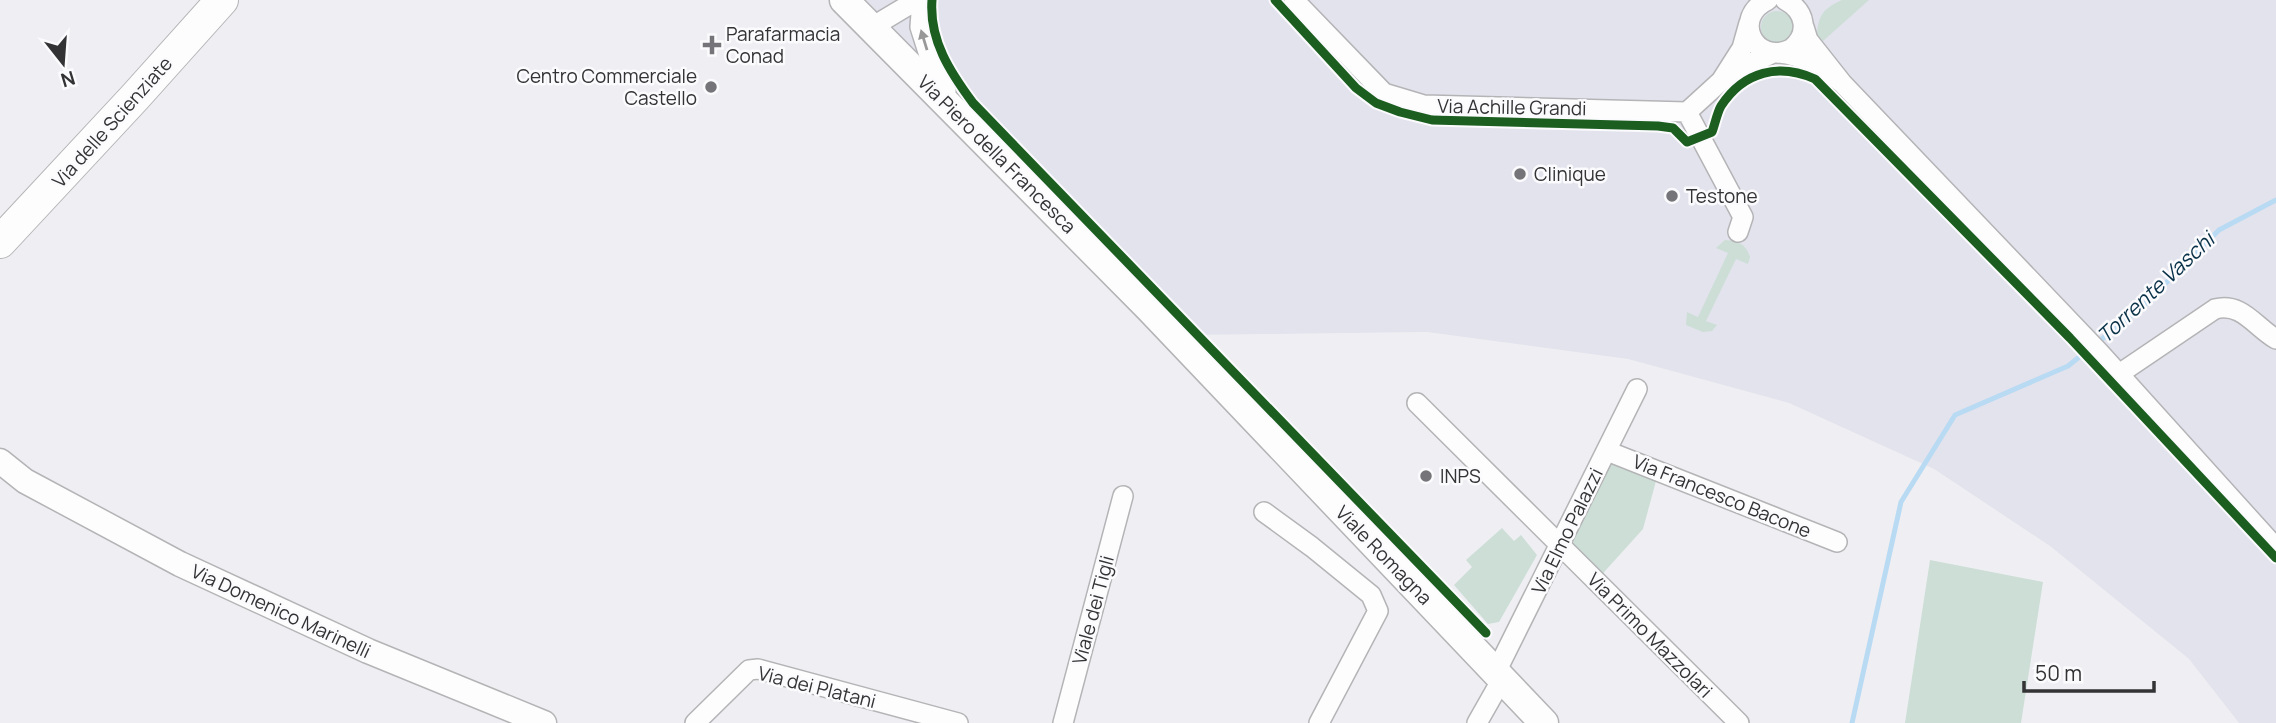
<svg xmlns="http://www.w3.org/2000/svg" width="2276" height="723" font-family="Manrope,sans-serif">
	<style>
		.built { fill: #e3e3ed }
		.green { fill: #ccded6 }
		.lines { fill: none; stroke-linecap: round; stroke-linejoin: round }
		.stream { stroke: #b9daf3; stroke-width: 5 }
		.minor-casing { stroke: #b4b4b7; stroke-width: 22 }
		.tertiary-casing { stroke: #b4b4b7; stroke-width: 27 }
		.secondary-casing { stroke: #b4b4b7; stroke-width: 31 }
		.primary-casing { stroke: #b4b4b7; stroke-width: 34 }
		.minor { stroke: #fdfdfd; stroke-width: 19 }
		.tertiary { stroke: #fdfdfd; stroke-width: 24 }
		.secondary { stroke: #fdfdfd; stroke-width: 28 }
		.primary { stroke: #fdfdfd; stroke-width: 32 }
		.cycleway-casing { stroke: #fbfbfe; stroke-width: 13 }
		.cycleway { stroke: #1b5e20; stroke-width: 9 }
		.oneway { fill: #989899 }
		.poi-dot { fill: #757478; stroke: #fbfbfe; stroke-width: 2.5 }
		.labels { text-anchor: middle; stroke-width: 5; stroke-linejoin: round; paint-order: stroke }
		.poi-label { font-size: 19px; fill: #333235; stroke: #fbfbfe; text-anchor: start }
		.street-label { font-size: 19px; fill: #333235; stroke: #fbfbfe }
		.water-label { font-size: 21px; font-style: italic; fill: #093147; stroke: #fbfbfe }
	</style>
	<rect width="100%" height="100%" fill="#efeff3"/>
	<!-- built -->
	<path class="built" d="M865 0H2276V723H2239L2189 659 2050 546 1934 469 1789 403 1628 359 1427 332 1187 335Z"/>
	<!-- green -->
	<path class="green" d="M1842 0H1869L1823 41 1817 35C1818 15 1824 8 1842 0Z
		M1761 27a16 16 0 1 1 32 0a16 16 0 1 1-32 0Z
		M1725 240C1738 241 1746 244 1750 257L1748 264 1736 259 1706 321 1717 325 1712 331 1703 332 1686 325 1687 312 1698 317 1728 253 1716 248Z
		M1607 451 1659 470 1643 529 1596 581 1561 546Z
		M1502 528 1514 541 1521 535 1537 555 1499 622 1488 624 1454 585 1472 567 1466 560Z
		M1930 560 2043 582 2021 723H1905Z"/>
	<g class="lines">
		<!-- stream -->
		<path class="stream" d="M2097 343 2143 306 2219 230 2276 200
			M1852 723 1901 502 1955 415 2068 366 2089 349"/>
		<defs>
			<path id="minor" d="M922 0 920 27 934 71 946 91
				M1294 0 1384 93 1424 105 1687 112 1721 81
				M1768 0C1731 17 1754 66 1791 49 1810 34 1806 11 1785 0
				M1749 23 1742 48 1721 81 1747 65 1773 53
				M872 27 917 0
				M1777 53C1803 55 1821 67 1842 83L1808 40 1804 27
				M1842 83 2100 353 2276 548
				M1687 112 1743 217 1738 232
				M2119 374 2215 309C2242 302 2255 327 2276 339
				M1417 403 1739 723
				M1607 451 1837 542
				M1264 512 1312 547 1371 595 1378 611 1319 723
				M1496 672 1637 389
				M695 723 749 670 758 669 958 723
				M1063 723 1123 496
				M1477 723 1502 679"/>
			<path id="tertiary" d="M0 461 25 481 180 564 368 651 544 723"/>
			<path id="secondary" d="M844 0 1149 308 1544 723"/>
			<path id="primary" d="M0 242 135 97 222 0"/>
		</defs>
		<!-- minor casing -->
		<use href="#minor" class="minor-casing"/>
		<!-- tertiary casing -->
		<use href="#tertiary" class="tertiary-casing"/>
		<!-- secondary casing -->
		<use href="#secondary" class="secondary-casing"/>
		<!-- primary casing -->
		<use href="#primary" class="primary-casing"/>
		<!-- minor -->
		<use href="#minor" class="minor"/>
		<!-- tertiary -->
		<use href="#tertiary" class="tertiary"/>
		<!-- secondary -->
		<use href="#secondary" class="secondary"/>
		<!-- primary -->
		<use href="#primary" class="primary"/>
		<defs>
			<path id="cycleway" d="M932 0C929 40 950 72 973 103L1486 633
				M1275 0 1356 88 1376 103 1400 112 1432 120 1658 126 1673 128 1687 142 1712 132C1715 124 1717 113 1721 106 1744 71 1779 63 1815 79L2070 338 2276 558"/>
		</defs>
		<!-- cycleway casing -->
		<use href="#cycleway" class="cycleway-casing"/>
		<!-- cycleway -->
		<use href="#cycleway" class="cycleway"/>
	</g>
	<!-- one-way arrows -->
	<defs><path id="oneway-solid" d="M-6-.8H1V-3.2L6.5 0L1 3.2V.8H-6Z" transform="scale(1.75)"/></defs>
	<use class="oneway" href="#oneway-solid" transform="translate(924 40) rotate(-107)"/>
	<!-- markers -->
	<g class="poi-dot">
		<path d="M708.5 34.5h7v7h7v7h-7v7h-7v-7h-7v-7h7z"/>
		<circle cx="711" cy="87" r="7"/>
		<circle cx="1520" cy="174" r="7"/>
		<circle cx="1672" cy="196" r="7"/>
		<circle cx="1426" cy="476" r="7"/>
	</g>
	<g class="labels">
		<!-- poi labels -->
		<g class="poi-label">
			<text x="726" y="41">Parafarmacia<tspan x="726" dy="22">Conad</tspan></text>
			<text x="697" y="83" text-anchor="end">Centro Commerciale<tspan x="697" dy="22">Castello</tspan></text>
			<text x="1534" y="181">Clinique</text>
			<text x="1686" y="203">Testone</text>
			<text x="1440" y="483">INPS</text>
		</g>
		<!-- street labels -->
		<g class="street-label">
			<text transform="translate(1512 107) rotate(1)" y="7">Via Achille Grandi</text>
			<text transform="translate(112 122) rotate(-48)" y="7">Via delle Scienziate</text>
			<text transform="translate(997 154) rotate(45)" y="7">Via Piero della Francesca</text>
			<text transform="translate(1722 496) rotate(22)" y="7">Via Francesco Bacone</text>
			<text transform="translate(1567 531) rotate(-64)" y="7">Via Elmo Palazzi</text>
			<text transform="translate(1384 555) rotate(46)" y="7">Viale Romagna</text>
			<text transform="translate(1093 610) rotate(-75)" y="7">Viale dei Tigli</text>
			<text transform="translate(281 611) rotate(25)" y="7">Via Domenico Marinelli</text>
			<text transform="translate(1650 635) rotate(45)" y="7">Via Primo Mazzolari</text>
			<text transform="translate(817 687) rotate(14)" y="7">Via dei Platani</text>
		</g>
		<!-- water labels -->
		<g class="water-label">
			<text transform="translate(2156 288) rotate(-43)" y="7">Torrente Vaschi</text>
		</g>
	</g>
	<!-- north arrow -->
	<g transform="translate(63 63) rotate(163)" stroke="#fbfbfe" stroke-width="5" paint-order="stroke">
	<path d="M0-5L12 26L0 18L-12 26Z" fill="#333235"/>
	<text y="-10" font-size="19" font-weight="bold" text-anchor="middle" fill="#333235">N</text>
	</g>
	<!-- scale -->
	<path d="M2024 681v10h130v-10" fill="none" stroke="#333235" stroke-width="3.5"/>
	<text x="2035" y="681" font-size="21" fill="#333235" stroke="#fbfbfe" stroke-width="5" paint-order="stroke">50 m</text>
</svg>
